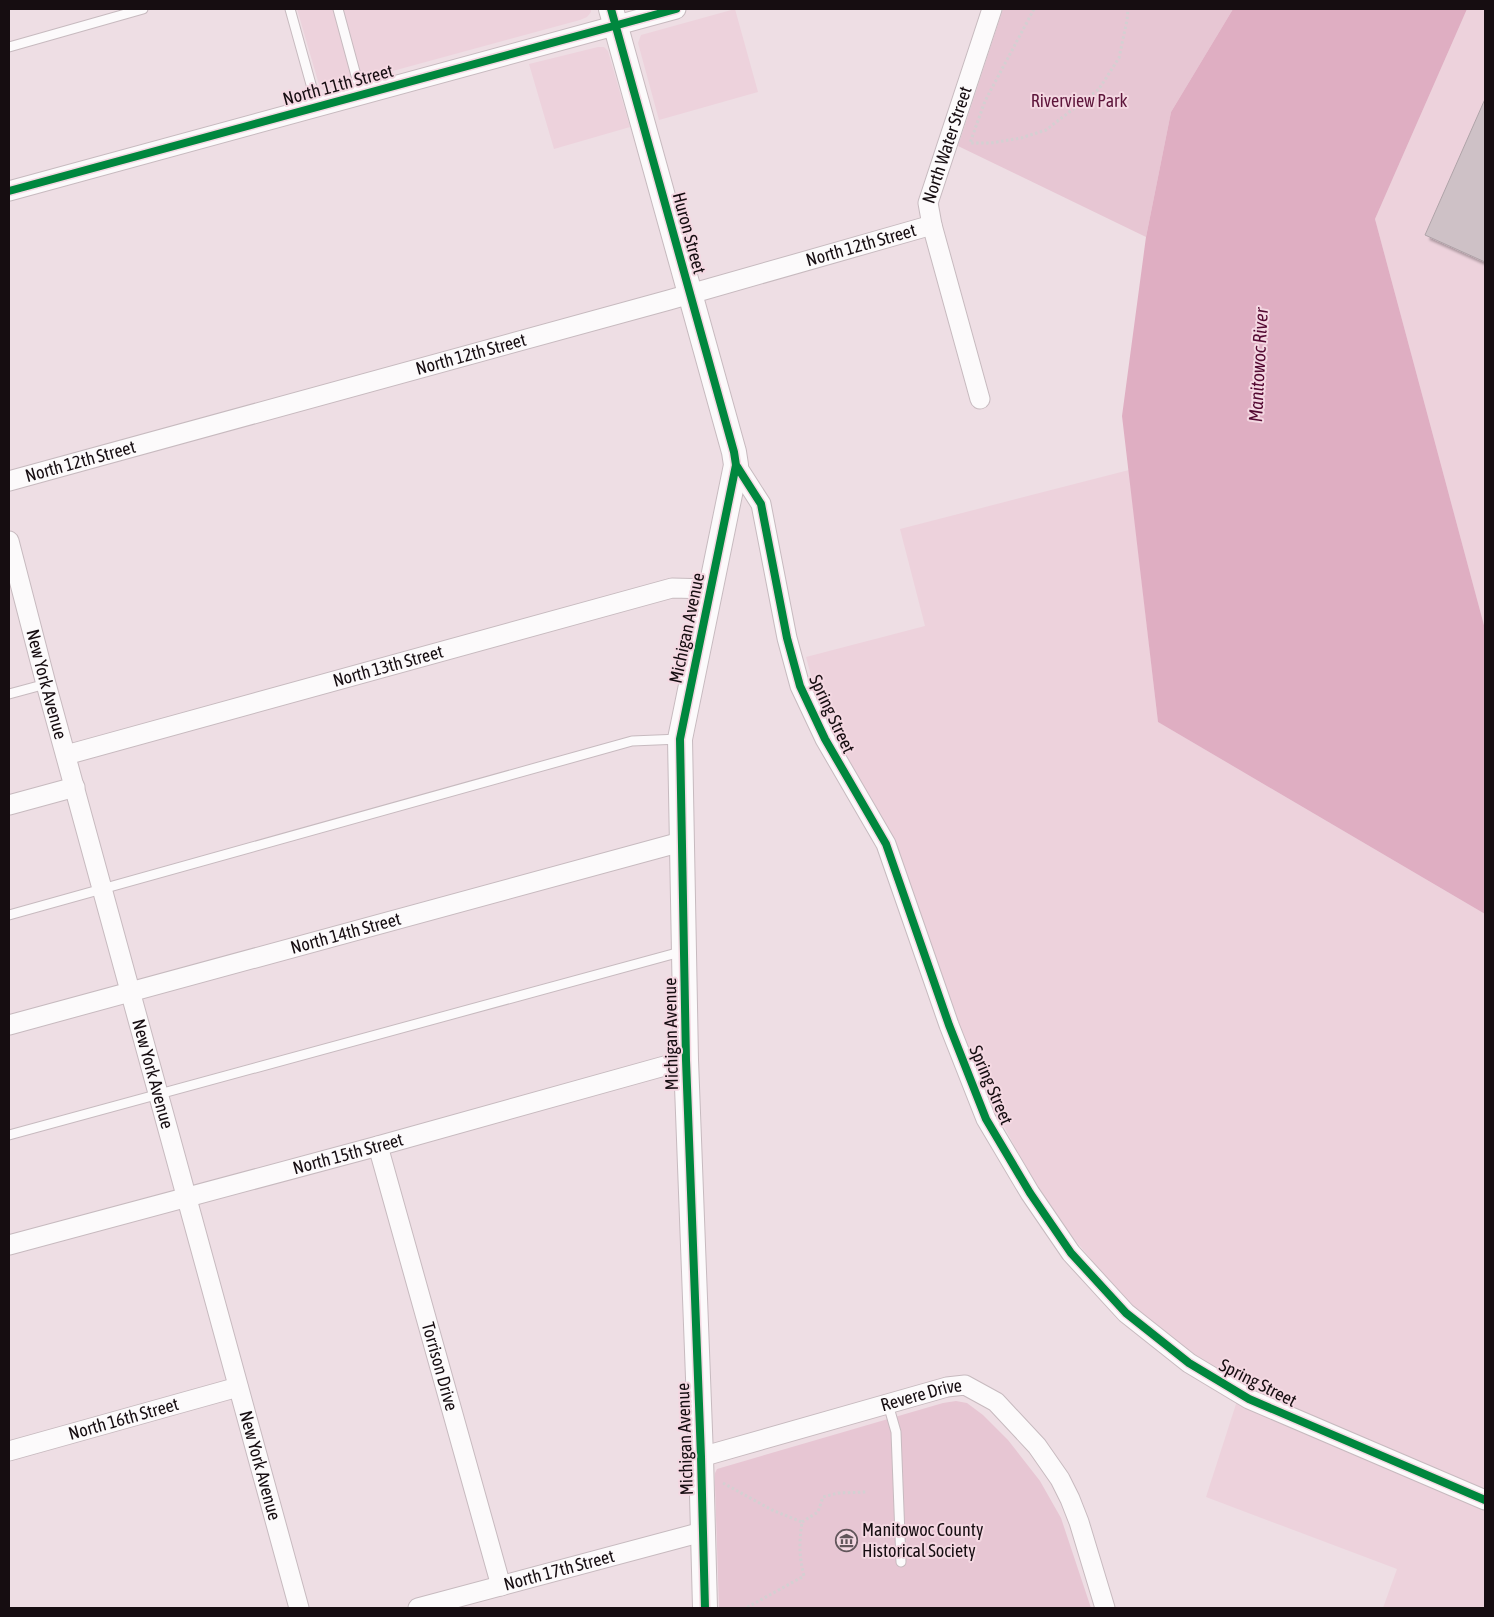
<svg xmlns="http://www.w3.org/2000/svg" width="1494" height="1617" font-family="'Asap Condensed',sans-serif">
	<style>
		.built { fill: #edd2dc }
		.green { fill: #e7c6d3 }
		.water { fill: #dfaec2 }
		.building { fill: #cec1c6; stroke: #afa3a8; filter: url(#shadow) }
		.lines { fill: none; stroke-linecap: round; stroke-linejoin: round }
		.service-casing { stroke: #c7babf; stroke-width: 11 }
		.minor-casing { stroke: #c7babf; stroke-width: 21 }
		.tertiary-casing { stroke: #c7babf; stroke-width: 26 }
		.path { stroke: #d4d0d2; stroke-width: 3; stroke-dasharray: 2.5 2.5; stroke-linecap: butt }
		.service { stroke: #fcfafb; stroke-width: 9 }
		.minor { stroke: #fcfafb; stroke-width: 19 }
		.tertiary { stroke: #fcfafb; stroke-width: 24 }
		.cycleway-casing { stroke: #f4d8e2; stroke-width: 11 }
		.cycleway { stroke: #00873e; stroke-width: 8 }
		.labels { text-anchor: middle; stroke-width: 4; stroke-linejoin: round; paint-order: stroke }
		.street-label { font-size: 18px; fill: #160d11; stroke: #f4d8e2 }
		.park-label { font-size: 18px; fill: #5d143a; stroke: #f4d8e2 }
		.poi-label { font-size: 18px; fill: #160d11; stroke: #f4d8e2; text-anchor: start }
		.water-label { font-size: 19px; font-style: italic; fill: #540932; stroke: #f4d8e2 }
	</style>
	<defs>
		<filter id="shadow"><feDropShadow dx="4.5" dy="4.5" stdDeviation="1" flood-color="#0004"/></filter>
	</defs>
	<rect width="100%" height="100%" fill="#eedee4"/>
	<!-- built -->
	<path class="built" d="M297 9H591V12L587 17 580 20 323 90 320 88Z
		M735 9 758 92 659 120 638 43 641 35Z
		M1467 9H1485V629L1375 219Z
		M598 47H604L608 51 630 127 554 149 529 64Z
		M1129 470 1158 722 1485 914V1608H1383L1397 1569 1206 1497 1236 1404 1241 1383 1190 1352 1148 1321 1110 1283 1072 1236 1030 1175 999 1117 974 1064 893 839 836 738 816 694 806 657 925 626 900 529Z"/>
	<!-- green -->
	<path class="green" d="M1003 9H1233L1171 112 1146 237 958 146Z
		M956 1401 967 1403 983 1415 1008 1440 1040 1481 1061 1518 1091 1608H719L715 1485V1473L717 1469 943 1403Z"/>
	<!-- water -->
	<path class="water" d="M1233 9H1467L1375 219 1485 629V914L1158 722 1122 416 1146 237 1171 112Z"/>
	<!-- building -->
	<path class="building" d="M1485 99V262L1425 235Z"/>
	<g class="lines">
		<defs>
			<path id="service" d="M290 9 317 106
				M338 9 361 94
				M9 47 143 9
				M9 694 46 684
				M9 915 632 741 680 739
				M9 1135 684 951
				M888 1404 896 1432 901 1562"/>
			<g id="minor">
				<path d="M9 191 676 9"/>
				<path id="s1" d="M980 399 932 225 928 203 992 9"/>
				<path d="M736 465 761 504 787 638 800 686 825 739 886 844 949 1025 986 1119 1030 1193 1071 1253 1126 1313 1189 1363 1249 1399 1485 1500"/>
				<path id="s2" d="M9 481 669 300 932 225"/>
				<path id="s3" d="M9 541 46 684 299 1608"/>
				<path id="s4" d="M66 755 672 588 711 589"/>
				<path d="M9 805 75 787"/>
				<path id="s5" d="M9 1025 681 842"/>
				<path id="s6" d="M378 1146 501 1586"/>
				<path id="s7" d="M9 1245 378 1146 686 1060"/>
				<path id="s8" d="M9 1451 238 1387"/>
				<path id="s9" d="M701 1457 947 1387 965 1385 996 1402 1037 1446 1060 1479 1070 1499 1079 1522 1105 1608"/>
				<path id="s10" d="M418 1608 702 1532"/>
			</g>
			<path id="tertiary" d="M611 9 734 452 736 465 680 739 686 1060 701 1457 705 1608"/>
		</defs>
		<!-- service casing -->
		<use href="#service" class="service-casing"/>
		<!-- minor casing -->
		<use href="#minor" class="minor-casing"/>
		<!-- tertiary casing -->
		<use href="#tertiary" class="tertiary-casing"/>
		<!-- path -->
		<path class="path" d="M1034 9 985 101 970 143H991L1021 138 1046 130 1099 89 1119 58 1127 20 1128 9
			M723 1483 772 1510 802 1522C799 1543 799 1556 804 1576L746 1608
			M802 1522 818 1512 823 1497 838 1493 866 1492"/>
		<!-- service -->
		<use href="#service" class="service"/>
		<!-- minor -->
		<use href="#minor" class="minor"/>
		<!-- tertiary -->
		<use href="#tertiary" class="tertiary"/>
		<defs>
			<path id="cycleway" d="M611 9 734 452 736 465 680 739 686 1060 701 1457 705 1608
				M9 191 676 9
				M736 465 761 504 787 638 800 686 825 739 886 844 949 1025 986 1119 1030 1193 1071 1253 1126 1313 1189 1363 1249 1399 1485 1500"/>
		</defs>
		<!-- cycleway casing -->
		<use href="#cycleway" class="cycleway-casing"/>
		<!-- cycleway -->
		<use href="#cycleway" class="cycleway"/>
	</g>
	<!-- icons -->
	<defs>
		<symbol id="museum-ring" viewBox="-11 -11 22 22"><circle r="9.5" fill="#f4d8e2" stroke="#62565b" stroke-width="1.5"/><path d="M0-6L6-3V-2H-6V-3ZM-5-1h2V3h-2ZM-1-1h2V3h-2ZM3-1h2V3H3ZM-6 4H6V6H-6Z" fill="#62565b"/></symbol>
	</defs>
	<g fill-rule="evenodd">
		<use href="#museum-ring" x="834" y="1528" width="25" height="25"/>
	</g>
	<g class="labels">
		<!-- street labels -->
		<g class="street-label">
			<text transform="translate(338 85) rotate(-15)" y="6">North 11th Street</text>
			<text dy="6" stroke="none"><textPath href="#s1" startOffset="264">North Water Street</textPath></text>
			<text transform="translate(689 233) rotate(75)" y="6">Huron Street</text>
			<text dy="6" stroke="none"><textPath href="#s2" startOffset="884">North 12th Street</textPath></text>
			<text dy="6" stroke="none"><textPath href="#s2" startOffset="479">North 12th Street</textPath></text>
			<text dy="6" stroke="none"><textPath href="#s2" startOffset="74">North 12th Street</textPath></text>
			<text transform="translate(687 628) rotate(-78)" y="6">Michigan Avenue</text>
			<text dy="6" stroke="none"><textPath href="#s4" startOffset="334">North 13th Street</textPath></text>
			<text dy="6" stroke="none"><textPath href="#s3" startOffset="148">New York Avenue</textPath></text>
			<text transform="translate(832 714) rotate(65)" y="6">Spring Street</text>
			<text dy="6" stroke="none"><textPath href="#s5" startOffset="349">North 14th Street</textPath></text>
			<text transform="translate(671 1034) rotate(-91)" y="6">Michigan Avenue</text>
			<text dy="6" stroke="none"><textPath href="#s3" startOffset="552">New York Avenue</textPath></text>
			<text transform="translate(991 1085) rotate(67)" y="6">Spring Street</text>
			<text dy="6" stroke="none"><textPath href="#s7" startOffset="351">North 15th Street</textPath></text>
			<text dy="6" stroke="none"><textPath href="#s6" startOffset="229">Torrison Drive</textPath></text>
			<text transform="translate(1258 1383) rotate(27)" y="6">Spring Street</text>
			<text dy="6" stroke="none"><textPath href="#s9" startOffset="229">Revere Drive</textPath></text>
			<text dy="6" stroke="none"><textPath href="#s8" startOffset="119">North 16th Street</textPath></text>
			<text transform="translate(685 1439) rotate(-92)" y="6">Michigan Avenue</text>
			<text dy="6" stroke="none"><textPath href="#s3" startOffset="958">New York Avenue</textPath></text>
			<text dy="6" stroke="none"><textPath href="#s10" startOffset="146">North 17th Street</textPath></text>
		</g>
		<!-- park labels -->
		<g class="park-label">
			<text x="1079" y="107">Riverview Park</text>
		</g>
		<!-- poi labels -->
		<g class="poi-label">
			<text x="862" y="1536">Manitowoc County<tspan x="862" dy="21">Historical Society</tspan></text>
		</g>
		<!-- water labels -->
		<g class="water-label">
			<text transform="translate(1258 365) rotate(-87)" y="7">Manitowoc River</text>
		</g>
	</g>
	<!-- border -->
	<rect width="1494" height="1617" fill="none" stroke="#160d11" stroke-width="20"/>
</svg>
